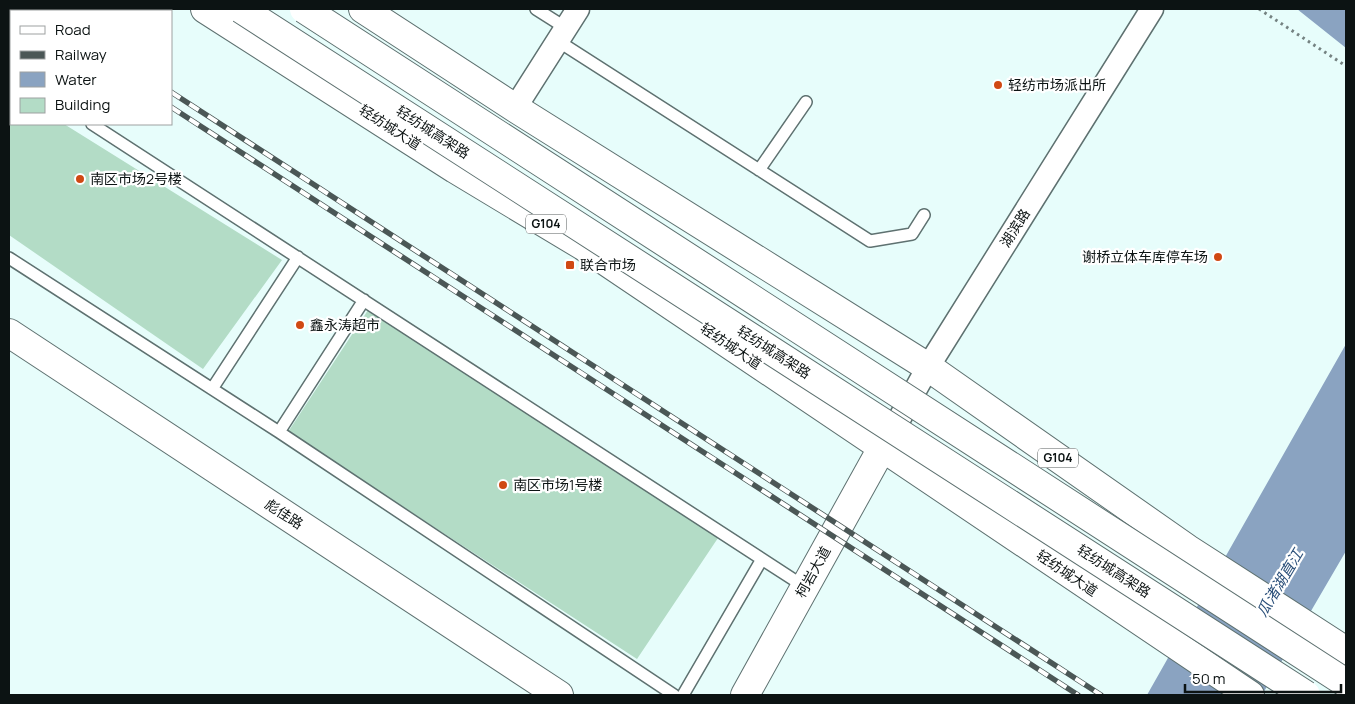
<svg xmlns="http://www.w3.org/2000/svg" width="1355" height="704" font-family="Manrope,'Noto Sans SC',sans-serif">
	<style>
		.water { fill: #8aa3c1 }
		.building { fill: #b3dcc6 }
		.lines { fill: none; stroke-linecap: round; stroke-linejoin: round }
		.service-casing { stroke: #5e7170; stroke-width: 14 }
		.minor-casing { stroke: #5e7170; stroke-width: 25 }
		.tertiary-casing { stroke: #5e7170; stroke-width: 30 }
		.primary-casing { stroke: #5e7170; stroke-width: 30 }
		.path { stroke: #748281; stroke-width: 3; stroke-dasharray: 2.5 4; stroke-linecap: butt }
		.service { stroke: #fff; stroke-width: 11 }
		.minor { stroke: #fff; stroke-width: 22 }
		.tertiary { stroke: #fff; stroke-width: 28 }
		.primary { stroke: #fff; stroke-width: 28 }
		.rail-casing { stroke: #4b5756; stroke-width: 5.5 }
		.rail { stroke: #fff; stroke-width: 4; stroke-dasharray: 11; stroke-linecap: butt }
		.trunk-bridge-casing { stroke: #5e7170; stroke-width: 30; stroke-linecap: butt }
		.trunk-bridge { stroke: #fff; stroke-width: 28 }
		.poi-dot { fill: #d04913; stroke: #fff; stroke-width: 2 }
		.labels { text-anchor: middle; stroke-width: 4.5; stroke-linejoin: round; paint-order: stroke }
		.shield { fill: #fff; stroke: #555a5a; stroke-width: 1 }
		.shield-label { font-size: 12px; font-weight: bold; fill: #0c1313 }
		.poi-label { font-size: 14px; fill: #0c1313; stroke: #fff; text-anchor: start }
		.street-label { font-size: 14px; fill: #0c1313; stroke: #fff }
		.water-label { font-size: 15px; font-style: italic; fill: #2a4f79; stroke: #fff }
	</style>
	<rect width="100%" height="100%" fill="#e7fdfb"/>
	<!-- water -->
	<path class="water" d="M1297 9H1346V48Z
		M1346 344V551L1262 695H1147Z"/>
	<!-- building -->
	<path class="building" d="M9 89 11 91V124H64L282 260 203 369 9 235Z
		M368 310 718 538 637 659 288 432Z"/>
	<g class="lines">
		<defs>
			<path id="service" d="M536 9 566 28
				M558 41 870 241 912 234 924 215
				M9 70 11 71
				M92 124 805 587
				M759 170 806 102
				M9 258 279 432 674 695
				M212 389 298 257
				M279 432 364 300
				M683 695 762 559"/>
			<path id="minor" d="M515 108 578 9
				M886 443 928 367 1152 9"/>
			<path id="tertiary" d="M9 333 559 695
				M745 695 882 448"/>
			<path id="primary" d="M205 9 455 169 583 246 1250 695
				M363 9 515 108 928 367 1188 549 1346 651"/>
		</defs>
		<!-- service casing -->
		<use href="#service" class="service-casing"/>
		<!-- minor casing -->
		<use href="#minor" class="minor-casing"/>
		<!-- tertiary casing -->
		<use href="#tertiary" class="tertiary-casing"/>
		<!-- primary casing -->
		<use href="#primary" class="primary-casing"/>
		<!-- path -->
		<path class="path" d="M1259 9 1346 66"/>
		<!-- service -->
		<use href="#service" class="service"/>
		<!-- minor -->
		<use href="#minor" class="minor"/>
		<!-- tertiary -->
		<use href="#tertiary" class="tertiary"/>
		<!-- primary -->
		<use href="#primary" class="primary"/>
		<defs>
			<path id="rail" d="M20 9 24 11
				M43 9 47 11
				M171 92 1101 695
				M171 107 1078 695"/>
		</defs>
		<!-- rail casing -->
		<use href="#rail" class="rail-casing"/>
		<!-- rail -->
		<use href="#rail" class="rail"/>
		<defs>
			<path id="trunk-bridge" d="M241 9 1306 695
				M304 9 1346 683"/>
		</defs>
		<!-- trunk-bridge casing -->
		<use href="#trunk-bridge" class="trunk-bridge-casing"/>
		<!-- trunk-bridge -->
		<use href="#trunk-bridge" class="trunk-bridge"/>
	</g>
	<!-- markers -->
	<g class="poi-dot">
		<circle cx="998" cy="85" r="5"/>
		<circle cx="80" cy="179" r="5"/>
		<circle cx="1218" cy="257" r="5"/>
		<rect x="565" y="260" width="10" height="10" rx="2.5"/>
		<circle cx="300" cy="325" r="5"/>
		<circle cx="503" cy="485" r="5"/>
	</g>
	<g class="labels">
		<!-- shield labels -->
		<g class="shield">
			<rect x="526" y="214.5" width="40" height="19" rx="4"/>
			<rect x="1038" y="448.5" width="40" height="19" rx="4"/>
		</g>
		<g class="shield-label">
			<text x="546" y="228">G104</text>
			<text x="1058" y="462">G104</text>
		</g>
		<!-- poi labels -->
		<g class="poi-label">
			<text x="1008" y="90">轻纺市场派出所</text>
			<text x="90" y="184">南区市场2号楼</text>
			<text x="1208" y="262" text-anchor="end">谢桥立体车库停车场</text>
			<text x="580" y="270">联合市场</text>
			<text x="310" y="330">鑫永涛超市</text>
			<text x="513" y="490">南区市场1号楼</text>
		</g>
		<!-- street labels -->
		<g class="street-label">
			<text transform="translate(390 127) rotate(33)" y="5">轻纺城大道</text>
			<text transform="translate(433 132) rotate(33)" y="5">轻纺城高架路</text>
			<text transform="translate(1015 228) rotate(-58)" y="5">湖滨路</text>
			<text transform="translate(731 346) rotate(34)" y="5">轻纺城大道</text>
			<text transform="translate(774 352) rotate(33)" y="5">轻纺城高架路</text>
			<text transform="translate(284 514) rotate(33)" y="5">彪佳路</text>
			<text transform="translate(1114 571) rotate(33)" y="5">轻纺城高架路</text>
			<text transform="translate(813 572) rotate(-61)" y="5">柯岩大道</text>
			<text transform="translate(1067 573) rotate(34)" y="5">轻纺城大道</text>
		</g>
		<!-- water labels -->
		<g class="water-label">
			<text transform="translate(1280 583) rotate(-59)" y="5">瓜渚湖直江</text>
		</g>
	</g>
	<!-- border -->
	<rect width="1355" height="704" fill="none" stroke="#0c1313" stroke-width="20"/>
	<!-- legend -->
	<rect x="10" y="10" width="162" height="115" fill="#ffffff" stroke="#9ea1a1"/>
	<rect x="20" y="26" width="25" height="8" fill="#ffffff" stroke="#9ea1a1"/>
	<text x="55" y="35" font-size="15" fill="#0c1313">Road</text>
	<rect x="20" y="51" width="25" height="8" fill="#4b5756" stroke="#9ea1a1"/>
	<text x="55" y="60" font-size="15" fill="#0c1313">Railway</text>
	<rect x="20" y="72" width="25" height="15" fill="#8aa3c1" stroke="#9ea1a1"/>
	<text x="55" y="85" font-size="15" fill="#0c1313">Water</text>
	<rect x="20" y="98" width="25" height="15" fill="#b3dcc6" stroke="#9ea1a1"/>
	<text x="55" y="110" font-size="15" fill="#0c1313">Building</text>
	<!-- scale -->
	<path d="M1185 684v8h156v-8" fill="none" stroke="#0c1313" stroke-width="2.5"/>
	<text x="1192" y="684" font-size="15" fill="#0c1313" stroke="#ffffff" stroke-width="4" paint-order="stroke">50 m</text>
</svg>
